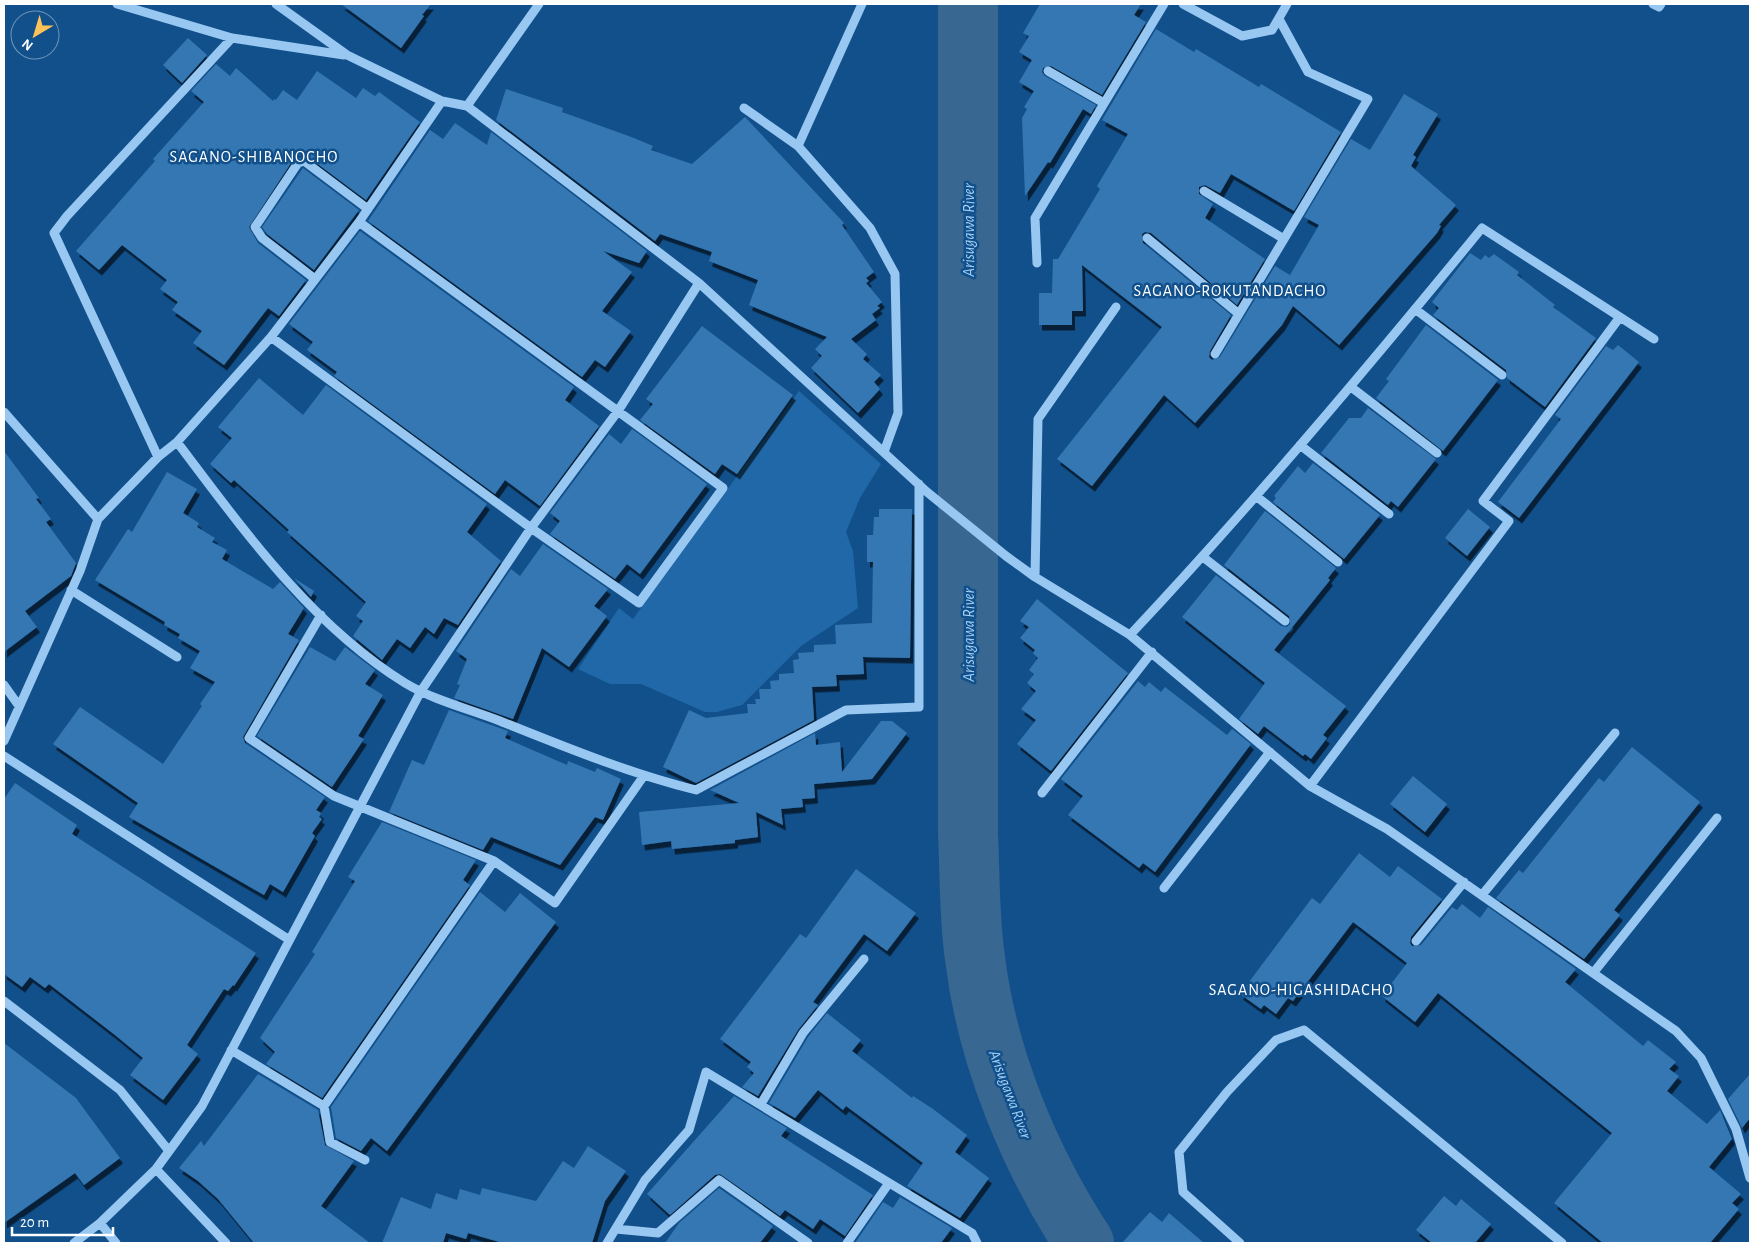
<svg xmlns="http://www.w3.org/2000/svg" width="1754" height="1247" font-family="'Alegreya Sans',sans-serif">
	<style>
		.green { fill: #2068a8 }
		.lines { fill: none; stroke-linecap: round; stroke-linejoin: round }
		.river { stroke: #386792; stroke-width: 60 }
		.building { fill: #3577b2; filter: url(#shadow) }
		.minor { stroke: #98c7f1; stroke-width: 9 }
		.labels { text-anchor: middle; stroke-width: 5; stroke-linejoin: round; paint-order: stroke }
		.neighbourhood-label { font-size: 16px; letter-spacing: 1px; fill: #fff; stroke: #11508b }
		.water-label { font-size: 16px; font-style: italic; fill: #a4d1f8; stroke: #11508b }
	</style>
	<defs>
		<filter id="shadow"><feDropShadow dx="3" dy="5.5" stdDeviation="0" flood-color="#0009"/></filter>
	</defs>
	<rect width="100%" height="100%" fill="#11508b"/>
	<!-- green -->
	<path class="green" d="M799 391 881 464 860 498 846 532 853 551 858 608 801 646 742 705 717 712H705L641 684H610L578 669 619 608 633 619Z"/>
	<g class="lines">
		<!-- river -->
		<path class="river" d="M968 4V833C970 875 969 918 975 958 987 1058 1030 1160 1084 1243"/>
	</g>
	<!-- building -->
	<path class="building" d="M341 4H431L422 15 424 16 401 48Z
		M1040 4H1141L1134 15 1146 22 1102 95 1051 66 1043 68 1042 72 1045 76 1096 105 1091 114 1083 109 1050 163 1048 162 1025 196 1022 118 1027 109 1024 107 1034 91 1019 82 1032 60 1019 52 1029 36 1023 33Z
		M1156 29 1194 52 1196 49 1259 87 1261 84 1341 132 1294 211 1231 174 1220 193 1205 185 1199 187V194L1213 204 1205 218 1265 259 1237 305 1151 233 1145 232 1142 234 1143 243 1231 315 1210 351 1209 357 1212 360 1220 357 1275 266 1290 275 1319 225 1304 217 1351 139 1370 150 1404 94 1438 114 1413 155 1416 157 1411 166 1456 205 1439 225 1441 226 1437 233 1339 345 1293 306 1282 325 1195 423 1164 395 1092 486 1057 459 1162 327 1082 265 1083 311H1072V325H1039V293H1052L1053 259H1058L1100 189 1097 186 1128 134 1102 120Z
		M188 38 207 55 182 83 163 65Z
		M216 64 230 76 236 68 273 101 274 99 276 100 283 90 297 100 317 71 356 98 363 88 375 96 379 92 420 122 366 200 307 156 302 155 293 160 249 227 258 243 306 280 279 316 268 308 224 365 193 343 202 331 172 310 178 302 160 289 167 280 122 245 99 270 76 251 155 161 153 159 204 102 191 91Z
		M506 89 563 108 562 112 634 138 653 146 651 150 692 164 745 117 844 223 842 225 874 272 866 278 869 281 866 283 882 302 877 306 880 308 872 314 876 320 851 339 867 354 863 359 881 375 874 382 880 389 858 413 811 368 822 356 815 349 827 337 749 305 758 280 709 261 712 252 660 234 655 241 496 120Z
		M455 123 487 145 491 132 647 251 639 263 603 251 632 272 602 311 631 331 605 367 595 360 582 377 368 221 430 130 443 139Z
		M303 168 359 210 314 270 267 234 262 227Z
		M360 231 574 387 565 400 599 426 540 506 505 480 495 494 334 376 337 372 307 350 313 342 289 324Z
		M1470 253 1481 260 1485 255 1489 258 1494 254 1519 272 1517 275 1555 305 1553 307 1596 338 1545 407 1507 378 1506 370 1433 315 1439 308 1432 302Z
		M1426 325 1498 380 1443 451 1376 398 1389 381 1386 379Z
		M702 326 793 395 737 474 722 464 715 474 640 420 653 404 646 399Z
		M1618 345 1639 362 1519 518 1498 502 1561 419 1555 415 1606 346 1613 350Z
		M259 378 303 415 326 385 487 504 467 532 501 561 458 625 444 618 434 634 425 627 410 648 397 639 382 660 353 636 363 621 356 616 366 602 287 532 289 530 234 480 231 483 210 464 232 438 218 427Z
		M1368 408 1436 459 1398 507 1391 501 1388 505 1321 453 1349 418H1361Z
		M632 429 707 484 640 574 627 564 615 579 550 534 560 521 550 513 609 434 621 444Z
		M4 451 39 498 36 499 51 519 46 522 76 563 71 576 25 611 37 627 4 652Z
		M1313 463 1380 515 1344 559 1273 502 1276 498 1274 496 1298 466 1305 473Z
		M167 472 197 489 183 513 199 523 197 527 215 538 212 542 227 550 222 559 273 589 280 582 304 608 288 634 299 640 243 737 245 743 325 797 316 810 321 813 319 817 322 819 312 833 315 836 283 892 270 884 264 895 129 817 138 803 53 744 80 707 163 764 202 706 200 704 215 682 190 668 200 651 178 638 180 634 164 625 165 622 95 580 128 529 132 532Z
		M879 509H912L910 658 863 657 864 674 836 675 837 686 812 687 814 720 696 783 663 767 689 710 706 718 748 713 747 704H756L755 699H760L759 689H771L770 681 779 680V674L794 673 793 660 799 659 798 653 814 652V645L836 644 835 625 872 623 873 562H867V535H873L874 517H879Z
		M1468 509 1490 527 1467 556 1445 538Z
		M1265 511 1336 568 1328 578 1330 580 1274 650 1346 706 1323 735 1327 738 1311 759 1305 754 1303 756 1264 726 1258 734 1239 719 1265 683 1182 617 1216 575 1281 626 1287 627 1290 624 1289 616 1224 565Z
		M543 544 608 589 594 606 607 616 569 667 542 648 513 719 454 698 460 685 457 684 467 659 456 651 511 569 520 576Z
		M294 578 314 591 311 597Z
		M1037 599 1128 673 1051 771 1017 744 1036 720 1021 709 1036 691 1027 683 1034 674 1029 670 1038 658 1033 653 1035 650 1020 638 1029 627 1020 621Z
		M310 647 335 661 345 647 375 670 365 684 383 695 358 736 364 739 332 787 257 736Z
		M1138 681 1145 687 1149 682 1161 692 1165 687 1227 735 1232 729 1251 744 1155 872 1143 863 1139 868 1068 815 1083 796 1061 779Z
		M449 710 508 731 505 738 567 765 568 761 595 772 597 768 621 779 603 820 595 817 560 865 491 837 483 850 389 812 412 760 424 765Z
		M881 721H892L907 733 872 779 814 784 815 798 802 799 803 807 781 809 783 825 756 812 758 837 735 840V843L672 849 671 841 642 845 639 812 739 803 710 790 815 733 816 745 840 742 842 772Z
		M1632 747 1700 802 1614 910 1620 915 1584 959 1496 898 1519 870 1523 873 1599 778 1604 782Z
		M1413 776 1447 804 1425 832 1390 804Z
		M15 783 77 825 72 834 256 953 234 986 233 985 228 991 224 989 187 1045 198 1054 163 1100 130 1075 143 1058 115 1035 49 984 45 988 30 977 22 987 4 974V799Z
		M382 822 476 860 463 880 470 885 322 1098 266 1064 275 1052 260 1038 315 954 312 952 355 881 348 877Z
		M1359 853 1390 877 1398 866 1442 899 1411 937 1410 943 1412 946 1421 945 1452 907 1457 910 1462 904 1480 918 1488 907 1576 969 1565 982 1643 1046 1648 1040 1676 1062 1669 1069 1679 1076 1667 1091 1707 1124 1720 1110 1732 1139 1709 1167 1741 1194 1732 1203 1739 1209 1710 1243H1603L1554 1203 1612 1133 1438 993 1415 1022 1382 996 1407 963 1353 922 1293 1001 1288 998 1276 1014 1264 1005 1261 1009 1240 994 1312 898 1320 904Z
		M856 869 916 913 887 951 864 934 813 1002 818 1005 798 1030 758 1096 742 1087 754 1073 747 1067 751 1062 720 1039 800 934 806 938Z
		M480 892 505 912 520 893 556 922 387 1151 371 1138 361 1151 336 1138 331 1107Z
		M827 1013 861 1040 852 1051 912 1098 913 1096 933 1109 967 1135 955 1152 989 1178 960 1218 907 1186 923 1163 846 1106 843 1110 818 1090 795 1118 769 1103 808 1037Z
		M4 1043 76 1098 120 1158 84 1185 75 1173 4 1223Z
		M258 1074 318 1110 325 1145 354 1161 321 1206 370 1243H254L218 1199 198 1181 179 1168 201 1141 204 1146Z
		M1750 1074V1118L1742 1128 1728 1099Z
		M734 1096 787 1128 781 1136 873 1195 845 1236 820 1219 813 1229 785 1210 780 1216 720 1174 715 1175 670 1215 647 1194Z
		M588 1146 626 1171 605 1201 592 1243H503L468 1233 466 1239 446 1233 443 1243H382L401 1197 431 1209 436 1193 457 1200 460 1189 480 1195 482 1188 536 1201 563 1161 574 1168Z
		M719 1188 773 1226 760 1243H665L679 1223Z
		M1444 1196 1456 1206 1461 1199 1491 1224 1475 1243H1432L1416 1230Z
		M900 1197 952 1228 941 1243H855L883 1202 893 1208Z
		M1150 1212 1162 1222 1169 1213 1204 1243H1122Z"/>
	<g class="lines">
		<!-- minor -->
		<path class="minor" d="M117 4 232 38 344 55
			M276 4 347 55 442 101 467 106 699 283 927 492 1006 556 1035 577 1130 635 1310 786 1387 829 1676 1031 1701 1058 1736 1129 1750 1178
			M1183 4 1242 36 1272 30 1287 4
			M1653 4 1659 7 1661 4
			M1048 71 1104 103
			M467 106 539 4
			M744 108 798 146 870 228 895 274 898 413 884 452
			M798 146 862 4
			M1204 191 1284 239
			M1147 238 1239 314
			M1037 263 1035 218 1164 4
			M315 279 262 238 255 227 298 163 304 161 368 209
			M1415 309 1502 375
			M271 337 531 528 639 603 723 488 359 222
			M1215 354 1368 99 1308 72 1279 19
			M1351 387 1437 453
			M4 412 98 519
			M177 442C243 529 310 624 405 683 433 700 469 709 500 721 565 747 628 773 696 790L846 710 919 707V484
			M1300 445 1389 514
			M158 457 54 233 67 216 232 38
			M1256 496 1338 562
			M1203 557 1285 621
			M1035 577 1038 419 1116 307
			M71 590 177 657
			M321 615 249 738 334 796 494 861 555 903 643 777
			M1130 635C1253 504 1368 367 1482 228L1654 339
			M4 685 19 706
			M4 741 80 571 98 519 158 457 177 442 271 337 359 222 442 101
			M4 756 288 939
			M1310 786 1509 521 1483 501 1620 317
			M1042 793 1152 652
			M1164 888 1270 752
			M1482 895 1615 733
			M1416 941 1464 882
			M1594 972 1717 818
			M4 1001 120 1090 169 1151
			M231 1050 324 1106 494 861
			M761 1104 803 1033 864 959
			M324 1106 330 1142 365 1160
			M156 1169 226 1243
			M100 1223 116 1243
			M616 1229 658 1233 719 1180 808 1243
			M74 1243 100 1223 156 1169 202 1106 421 691 531 528 618 411 699 283
			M607 1243 645 1180 689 1130 706 1072 972 1233 977 1243
			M847 1243 889 1183
			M1240 1243 1183 1192 1179 1152 1227 1092 1276 1040 1304 1030 1562 1243"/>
	</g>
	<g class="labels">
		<!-- neighbourhood labels -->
		<g class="neighbourhood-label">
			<text x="254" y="162">SAGANO-SHIBANOCHO</text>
			<text x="1230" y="296">SAGANO-ROKUTANDACHO</text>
			<text x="1301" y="995">SAGANO-HIGASHIDACHO</text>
		</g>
		<!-- water labels -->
		<g class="water-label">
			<text transform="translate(968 230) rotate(-90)" y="6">Arisugawa River</text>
			<text transform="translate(968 635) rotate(-90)" y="6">Arisugawa River</text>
			<text transform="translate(1011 1094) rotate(69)" y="6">Arisugawa River</text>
		</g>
	</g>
	<!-- border -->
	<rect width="1754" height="1247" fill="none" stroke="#ffffff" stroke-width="10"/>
	<!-- north arrow -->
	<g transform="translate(35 35) rotate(218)"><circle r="24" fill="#11508b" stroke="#7096b9"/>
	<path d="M0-4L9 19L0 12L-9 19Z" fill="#ffc258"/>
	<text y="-8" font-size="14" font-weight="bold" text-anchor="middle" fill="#ffffff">N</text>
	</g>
	<!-- scale -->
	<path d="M12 1227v8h101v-8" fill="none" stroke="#ffffff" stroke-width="2.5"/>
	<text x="20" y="1227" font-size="15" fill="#ffffff" stroke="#11508b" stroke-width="4" paint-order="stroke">20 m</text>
</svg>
